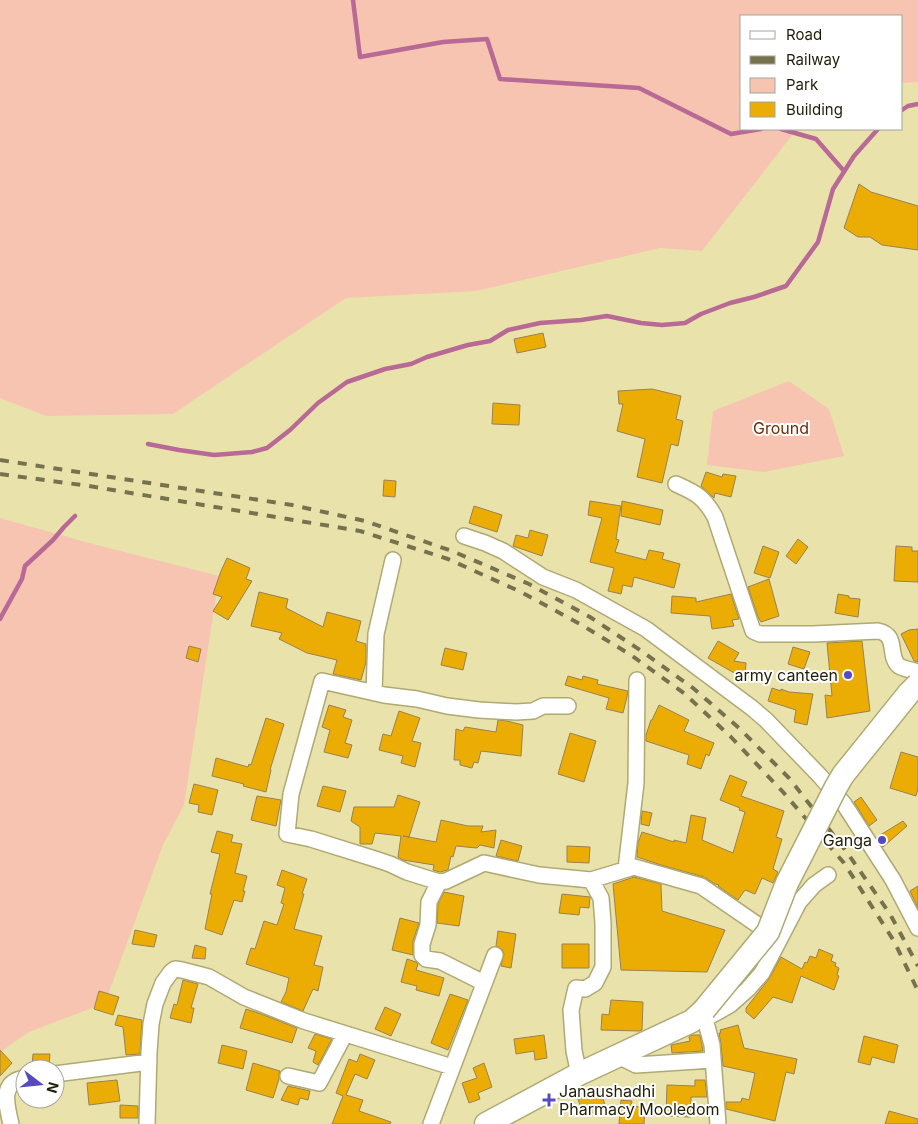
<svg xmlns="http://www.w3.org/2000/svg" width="918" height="1124" font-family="Inter,sans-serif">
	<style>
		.green { fill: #f6c4b1 }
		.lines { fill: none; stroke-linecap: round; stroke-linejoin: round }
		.stream { stroke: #b96995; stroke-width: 4.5 }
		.building { fill: #ebad03; stroke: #9a8151 }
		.minor-casing { stroke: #afa973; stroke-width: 18 }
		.secondary-casing { stroke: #afa973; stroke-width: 25 }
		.minor { stroke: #fff; stroke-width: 15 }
		.secondary { stroke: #fff; stroke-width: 22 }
		.rail { stroke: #77724e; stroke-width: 4; stroke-dasharray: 9 9; stroke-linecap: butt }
		.secondary-bridge-casing { stroke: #afa973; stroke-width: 25; stroke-linecap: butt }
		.secondary-bridge { stroke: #fff; stroke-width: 22 }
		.poi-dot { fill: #5649c1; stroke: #fff; stroke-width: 2 }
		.labels { text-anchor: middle; stroke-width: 4; stroke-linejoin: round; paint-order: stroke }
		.park-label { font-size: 16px; fill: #752a02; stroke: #fff }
		.poi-label { font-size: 16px; fill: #201d07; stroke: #fff; text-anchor: end }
	</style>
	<rect width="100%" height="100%" fill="#e9e3ab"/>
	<!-- green -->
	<path class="green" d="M0 0H918V82L902 83V16H742V129H797L702 251 660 248 476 291 346 298 173 414 46 416 0 398Z
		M789 381 829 409 844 456 764 472 707 465 713 411Z
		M0 518 93 544 219 576 184 805 163 845 105 1003 29 1032 0 1052Z"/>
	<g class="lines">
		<!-- stream -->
		<path class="stream" d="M353 0 360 57 443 42 487 39 500 79 639 88 731 134 761 129
			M902 110 908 106 918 104
			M781 129 816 139 844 171
			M148 444 179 450 214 455 252 452 267 448 290 430 318 403 347 382 385 369 411 364 427 357 468 345 490 341 508 330 540 323 581 320 607 316 641 323 662 325 685 323 701 314 730 303 754 297 786 286 818 242 833 189 854 156 878 129
			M0 619 22 579 25 566 53 540 64 527 75 516"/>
	</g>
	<!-- building -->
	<path class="building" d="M859 184 871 192 918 206V250L882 245 870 237H858L844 228Z
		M543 333 546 347 517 353 514 339Z
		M652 389 681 396 676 419 683 421 678 446 671 444 662 483 637 477 645 439 617 431 623 404H619L618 391Z
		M493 403 520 405 519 425 492 424Z
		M706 472 722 477 723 474 736 476 731 497 715 493 714 498 701 486Z
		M384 480 396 481 395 497 383 496Z
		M590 501 621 506 616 539 619 540 615 552 646 560 649 550 664 553 662 559 680 564 674 588 634 577 632 587 623 585 621 594 608 591 614 568 590 562 602 518 588 515Z
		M622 501 663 510 660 525 621 516Z
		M474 506 502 515 497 532 469 523Z
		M530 530 548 535 542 556 513 546 516 535 528 538Z
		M798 539 808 547 796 564 786 556Z
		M763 546 779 552 770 578 754 573Z
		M896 546 912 547V551H918V582L894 581Z
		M227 558 250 568 246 579 252 581 228 620 213 611 222 597 213 594 221 571Z
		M769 579 779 616 761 622 758 617 748 587Z
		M259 592 288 599 286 608 323 627 327 612 361 621 356 641 366 644V662L361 680 333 674 337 660 307 653 279 639 282 633 251 626Z
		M731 594 739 619 732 620 734 626 712 629 710 616 671 613 672 596 696 598V602Z
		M838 594 849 596V598L860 599 858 617 835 613Z
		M918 629V662L914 661 901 634 909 630Z
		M718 641 739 653 734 661 746 663 745 675 736 674 708 658Z
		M862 641 870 711 827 718 825 695 832 696 827 643Z
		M189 646 201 649 198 662 186 658Z
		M793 647 810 652 804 669 788 664Z
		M445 648 467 653 463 670 441 665Z
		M568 676 582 680 583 676 598 680 597 684 628 691 627 697 623 713 606 709 609 698 565 685Z
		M772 688 781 691V689L789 692 813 694 807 725 794 722 796 710 768 701Z
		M329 705 346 710 343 717 352 720 345 743 352 745 348 758 324 752 330 730 322 727Z
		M659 705 689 720 684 731 714 743 709 756 706 754 701 769 687 764 689 755 646 741V735L651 720H652Z
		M399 711 420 718 412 741 421 743 415 767 401 763 403 756 379 750 383 734 391 736Z
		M266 718 284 724 270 770H271L266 792 243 786 244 784 212 776 216 758 248 767 249 764 251 765Z
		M498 720 507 721 523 725 521 756 481 751 478 763 474 762 472 768 460 765V760H454L456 729 463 731 465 727 496 732Z
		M570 733 596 741 584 782 558 774Z
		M901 752 918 757V788L916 796 890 788Z
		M730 775 747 782 741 796 784 811 776 837 782 839 773 869 778 872 773 883 762 878 755 894 745 890 738 900 718 886 719 885 715 884 704 877 661 865 637 857 638 843 642 832 674 842V840L686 843 691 815 706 818 702 840 733 853 745 812 739 810 740 808 720 800Z
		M194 784 218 790 212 815 198 812 199 805 189 803Z
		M323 786 346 791 340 812 317 806Z
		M398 795 420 802 409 837 403 836 436 842 441 820 468 826H483L481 832 496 830 494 848 480 845 477 848 456 846 453 857 451 856 448 870 440 872 433 870 434 865 403 860 398 857 401 836 375 833 372 844H360V827L351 821 354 807H394Z
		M257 796 281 800 276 826 251 820Z
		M861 797 877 820 869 826 854 802Z
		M642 811 652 813 649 826 641 824Z
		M903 821 907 826 883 847 877 837Z
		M217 831 233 835 231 842 242 844 235 873 247 876 243 891H245L242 902 234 900 222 935 205 929 212 894H210L220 854 211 852Z
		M501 840 522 846 518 861 496 856Z
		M567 846 590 847 589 863 567 862Z
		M282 870 307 879 302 894H304L294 929 322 936 314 965 323 967 318 991 313 989 303 1011 281 1002 286 992 289 978 246 964 251 948 255 949 264 921 277 925 284 904 281 903 285 888 277 885Z
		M634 877 661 884 662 911 725 930 707 972 621 970 613 884Z
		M918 886V908L910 891Z
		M444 892 464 896 459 926 437 923 438 904Z
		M562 894 590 897 589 908 580 907 579 915 559 913Z
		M400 918 419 923 413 941V955L392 950Z
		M135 930 157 935 154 947 132 944Z
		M498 931 516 934 511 968 501 966 504 954 502 949 496 946Z
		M562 944H589V968H562Z
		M195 945 206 948 205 959 192 958Z
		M819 949 833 955 831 961 836 963 835 966 839 968 837 975 839 976 834 990 801 976 792 1003 773 997 754 1019 746 1012V1008L769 979 781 957 802 969 805 962 807 963 810 956 816 958Z
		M407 959 416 962 418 964 416 970 444 978 439 996 416 990 417 986 401 982Z
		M183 980 198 984 191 1008H194L191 1023 170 1018 174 1004 177 1005Z
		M99 991 119 997 113 1015 94 1009Z
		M450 994 468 1000 448 1050 431 1043Z
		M611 1000 643 1002 642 1030 639 1031 601 1030 602 1014 609 1015Z
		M385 1007 401 1014 391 1036 375 1029Z
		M246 1009 261 1014 297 1028 292 1043 240 1028Z
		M118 1015 142 1020 140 1054 126 1055 123 1027 115 1025Z
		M738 1025 744 1048 797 1059 794 1074 786 1072 775 1121 726 1109V1102H741L742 1098 749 1100 755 1073 723 1066 721 1044 719 1033H721L720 1030Z
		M315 1034 332 1039 318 1065 313 1062 316 1051 308 1048Z
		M544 1035 547 1058 535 1060 534 1051 516 1054 514 1039Z
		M692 1035H700L703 1051 672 1053 671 1045 690 1041 689 1037Z
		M864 1036 898 1045 894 1063 872 1057 870 1065 858 1062Z
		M222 1045 247 1051 243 1069 218 1063Z
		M0 1050 12 1063 0 1076Z
		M33 1054H50L49 1066H32Z
		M360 1054 375 1060 367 1079 355 1074 346 1095 363 1100 359 1111 391 1122 390 1124H332L343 1096 336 1093 349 1059 357 1062Z
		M253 1063 280 1071 279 1074V1079L273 1098 246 1090Z
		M484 1063 492 1087 478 1093 480 1099 469 1103 462 1083 477 1078 473 1068Z
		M117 1080 120 1101 89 1105 87 1083Z
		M695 1080H705L707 1097H691V1117L666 1116 667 1085 695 1086Z
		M288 1086 310 1091 308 1100 300 1098 298 1105 281 1100Z
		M599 1086 606 1108 584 1116 576 1094Z
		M621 1100 632 1101 631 1106 645 1107 644 1124H619Z
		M120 1105 138 1106V1118H120Z
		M889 1111 918 1119V1124H885Z"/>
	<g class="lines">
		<defs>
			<path id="minor" d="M676 484C696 493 704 497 715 517L753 631 760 634H813L878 631C899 635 887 656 899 666 904 669 912 670 918 672
				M464 536 485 543 503 551 543 577 576 590 646 629 752 708 766 720 820 776 844 804 893 880 918 928
				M374 693 376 634 393 560
				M626 869 636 783 637 680
				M591 880 634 867 701 886 768 932
				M439 882 446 881 484 863 539 875 591 880 601 898 603 923V967L595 983 585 989 576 988 571 1010 574 1051 579 1074
				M484 983 440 961 426 959 422 955V944L428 925 429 902 439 882 407 872 390 864 375 859 311 839 287 834 291 794 322 681 384 695 417 699 447 706 479 710 516 712 533 711 543 706H568
				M705 1019 712 1045 718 1124
				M698 1020 705 1019 730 1005 748 989 762 973 799 902 814 885 828 875
				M618 1056 636 1065 713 1060
				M55 1074 149 1062
				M288 1076 319 1083 345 1034
				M11 1124C6 1103 0 1082 25 1078
				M147 1124 149 1052 151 1024 155 1004 163 983 171 972 175 969 182 970 209 977 244 997 304 1021 452 1067
				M431 1124 495 955"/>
			<path id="secondary" d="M486 1124 579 1074 692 1021 704 1010"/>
		</defs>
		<!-- minor casing -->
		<use href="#minor" class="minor-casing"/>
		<!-- secondary casing -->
		<use href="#secondary" class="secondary-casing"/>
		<!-- minor -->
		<use href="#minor" class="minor"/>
		<!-- secondary -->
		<use href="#secondary" class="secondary"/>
		<!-- rail -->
		<path class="rail" d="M0 460 292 505 365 521 452 551 529 584 590 617 643 652 693 688 739 728 789 778 846 851 890 914 918 966
			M0 474 89 486 360 531 448 559 521 592 580 624 631 655 685 694 731 737 783 792 844 863 894 941 918 991"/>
		<defs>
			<path id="secondary-bridge" d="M704 1010 768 932 787 883 836 787 843 775 909 693 918 684"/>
		</defs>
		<!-- secondary-bridge casing -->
		<use href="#secondary-bridge" class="secondary-bridge-casing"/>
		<!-- secondary-bridge -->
		<use href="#secondary-bridge" class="secondary-bridge"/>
	</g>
	<!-- markers -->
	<g class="poi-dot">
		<circle cx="848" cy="675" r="5"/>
		<circle cx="882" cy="840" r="5"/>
		<path d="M546.5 1092.5h5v5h5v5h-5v5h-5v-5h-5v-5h5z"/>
	</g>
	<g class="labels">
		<!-- park labels -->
		<g class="park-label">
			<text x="781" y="434">Ground</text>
		</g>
		<!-- poi labels -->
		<g class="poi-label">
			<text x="838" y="681">army canteen</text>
			<text x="872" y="846">Ganga</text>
			<text x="559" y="1097" text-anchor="start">Janaushadhi<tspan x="559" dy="18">Pharmacy Mooledom</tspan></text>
		</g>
	</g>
	<!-- legend -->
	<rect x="740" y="15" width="162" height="115" fill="#ffffff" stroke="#a6a59c"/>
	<rect x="750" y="31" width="25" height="8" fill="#ffffff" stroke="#a6a59c"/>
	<text x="786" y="40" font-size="15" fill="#201d07">Road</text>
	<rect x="750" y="56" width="25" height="8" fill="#77724e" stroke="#a6a59c"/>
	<text x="786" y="65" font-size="15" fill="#201d07">Railway</text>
	<rect x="750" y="78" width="25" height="15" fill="#f6c4b1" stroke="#a6a59c"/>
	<text x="786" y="90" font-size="15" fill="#201d07">Park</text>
	<rect x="750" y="102" width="25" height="15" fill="#ebad03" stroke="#a6a59c"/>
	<text x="786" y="115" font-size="15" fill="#201d07">Building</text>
	<!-- north arrow -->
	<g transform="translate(40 1084) rotate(106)"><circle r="24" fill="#ffffff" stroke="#a6a59c"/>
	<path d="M0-4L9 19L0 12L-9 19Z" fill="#5649c1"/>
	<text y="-8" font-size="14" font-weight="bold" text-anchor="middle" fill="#201d07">N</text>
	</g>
</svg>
